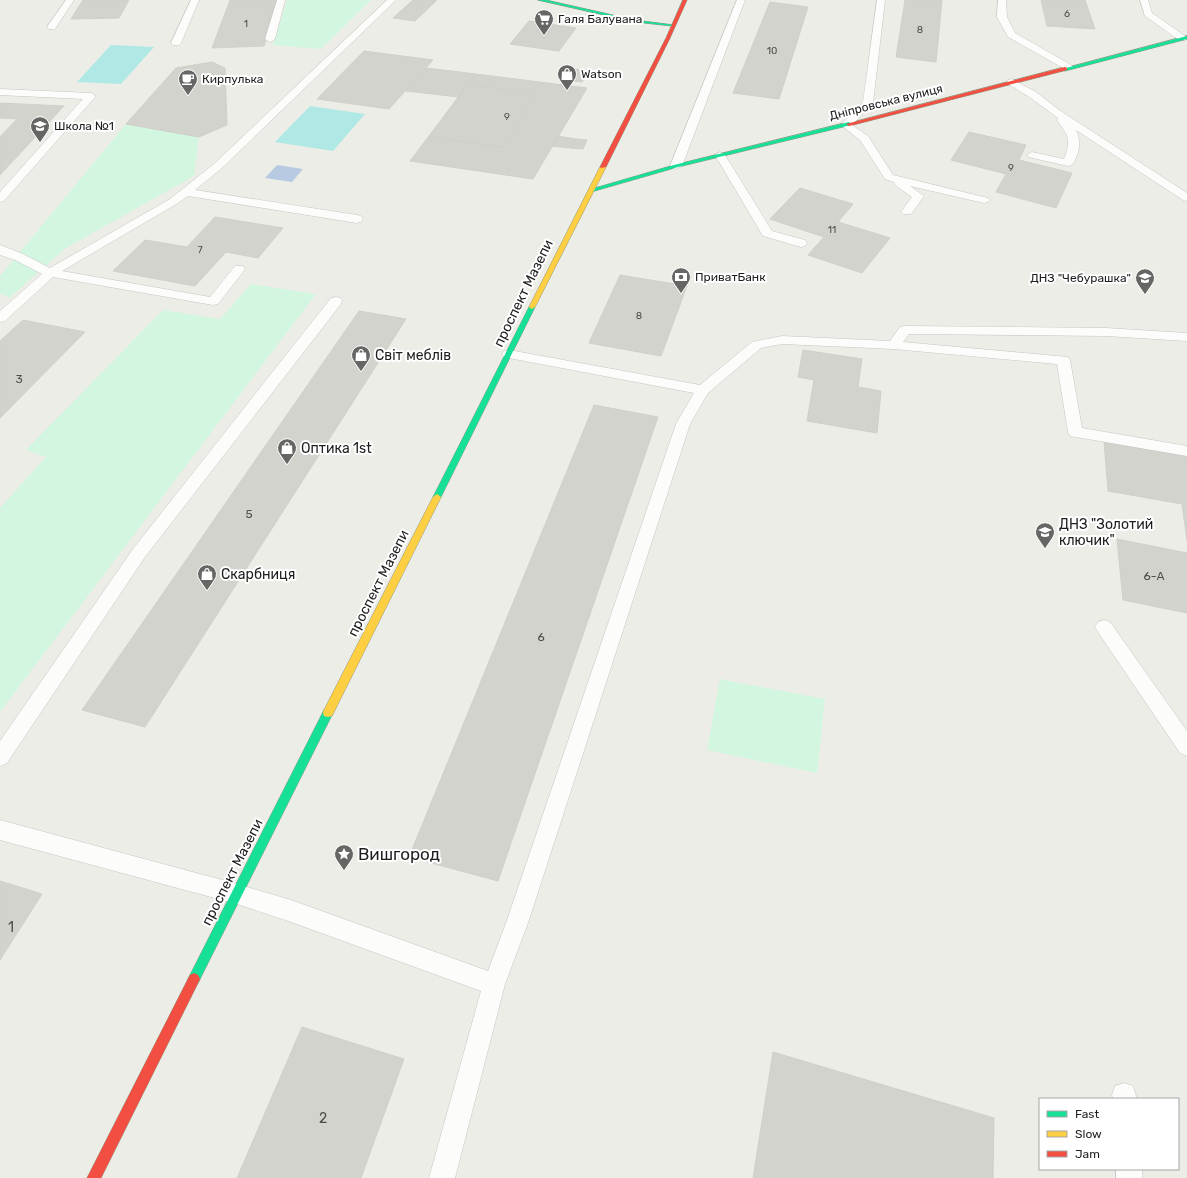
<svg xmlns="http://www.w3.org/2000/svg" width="1187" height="1178" font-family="Rubik,sans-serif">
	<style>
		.park { fill: #d3f6e0 }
		.pitch { fill: #afe8e5 }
		.water { fill: #b8c9e2 }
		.building { fill: #d3d3ce; stroke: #d0cfc8 }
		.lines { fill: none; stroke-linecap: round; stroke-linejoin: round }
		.lane-casing { stroke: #c5c5c3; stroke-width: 1 }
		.fast-casing { stroke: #8c987e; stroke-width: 1 }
		.slow-casing { stroke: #8c987e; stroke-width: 1 }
		.jam-casing { stroke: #8c987e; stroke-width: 1 }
		.lane { fill: #fcfcfb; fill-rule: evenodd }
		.fast { fill: #16e098; fill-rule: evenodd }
		.slow { fill: #ffcf43; fill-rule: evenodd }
		.jam { fill: #f24e42; fill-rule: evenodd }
		.labels { text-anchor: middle; stroke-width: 4; stroke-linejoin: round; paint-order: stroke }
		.far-number-label { font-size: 10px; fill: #4d4d4c }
		.far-poi-label { font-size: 12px; fill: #1e1e1e; stroke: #fff; text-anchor: start }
		.far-street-label { font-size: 12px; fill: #1e1e1e; stroke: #fff }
		.number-label { font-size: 12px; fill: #4d4d4c }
		.street-label { font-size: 14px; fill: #1e1e1e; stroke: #fff }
		.poi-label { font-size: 14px; fill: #1e1e1e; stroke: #fff; text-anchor: start }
		.near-number-label { font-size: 14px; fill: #4d4d4c }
		.near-poi-label { font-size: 17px; fill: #1e1e1e; stroke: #fff; text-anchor: start }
	</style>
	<rect width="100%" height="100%" fill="#edede7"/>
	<!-- park -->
	<path class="park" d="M287 0H371L321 49 273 45Z
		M126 124 199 137 194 176 66 248 9 298 0 293V276Z
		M251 284 316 294 0 712V508L46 457 26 450 163 310 220 319Z
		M720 679 825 699 817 773 707 750Z"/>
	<!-- pitch -->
	<path class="pitch" d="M111 45 154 47 121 84 77 82Z
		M310 106 365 114 333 151 275 142Z"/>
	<!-- water -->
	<path class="water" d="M277 165 303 169 292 182 265 178Z"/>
	<!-- building -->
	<path class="building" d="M83 0H129L119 18 71 19Z
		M230 0H278L264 46 212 48Z
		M413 0H437L415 21 393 18Z
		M905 0H942L936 62 896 57Z
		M1041 0H1085L1095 29 1047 26Z
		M770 2 808 7 779 99 733 93Z
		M529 21 576 28 559 51 510 44Z
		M364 51 433 60 389 109 317 99Z
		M212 62 225 68 227 125 199 137 126 124 176 68Z
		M426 68 476 74 459 97 406 91Z
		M573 69 589 71 582 82 566 80Z
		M476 74 587 88 533 179 410 161Z
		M467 85 536 93 503 147 429 137Z
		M0 103 64 106 0 175V137L17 119 0 118Z
		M969 132 1026 145 1019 160 1072 173 1056 208 996 192 1006 174 951 160Z
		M557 136 576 139 571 148 552 146Z
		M576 139 587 140 583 149 571 148Z
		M800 188 853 204 838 222 890 238 862 273 808 255 824 237 770 219Z
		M215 217 283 228 258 258 226 252 195 286 113 271 145 240 187 247Z
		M620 275 687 286 661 356 589 343Z
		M359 311 406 319 145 727 82 710Z
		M23 320 85 332 0 418V341Z
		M803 350 862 359 858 387 881 391 877 433 807 421 814 380 798 377Z
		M594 405 658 417 498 881 409 857Z
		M1104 442 1187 456V541L1182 504 1108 491Z
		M1117 539 1187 553V613L1123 600Z
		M0 881 42 894 0 960Z
		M302 1027 404 1059 361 1178H237Z
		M773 1052 994 1118 993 1178H753Z"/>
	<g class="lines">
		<defs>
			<path id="lane" d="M66 0H74L55 29H49L47 27Z
				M191 0H199L181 43 179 45H173L171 43Z
				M277 0H285L275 39 270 42 265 39Z
				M387 0H396L222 168 195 190 357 215 361 216 363 219 361 222 357 223 188 196 178 203 62 271 210 297 235 266H243L245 269 243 272 218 304 213 305 53 277 5 321 0 322V311L42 274 15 260 0 255V245L23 254 50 268 170 199 214 164Z
				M737 0H745L682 166 676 169 672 168 670 166Z
				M877 0H885L873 103 852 125 868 136 893 175 988 198 990 200 988 202 984 203 910 186 924 196 911 214H903L901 212 912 197 895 185 894 182 885 179 860 140 841 125 863 102Z
				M998 0H1006L1007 17 1015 33 1071 65 1073 67 1071 69H1065L1008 37 997 17Z
				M1140 0H1148L1152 13 1185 36 1187 38 1185 40H1179L1145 16Z
				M1012 79 1036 92 1059 110 1187 193V201L1183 200 1076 130C1082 142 1079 155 1072 165L1068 166 1028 157 1027 155 1032 152 1064 159C1072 139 1068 136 1057 120L1058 118 1028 96 1008 84 1007 82 1008 80Z
				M0 89 91 93 96 96 4 201 0 202V192L83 99 0 95Z
				M720 152 725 155 772 231 805 240 807 243 805 246 801 247 763 236 715 155Z
				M336 297 341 298 342 301 341 304 145 557 7 763 0 766V741L133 549 331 298Z
				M905 326 1106 328 1187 333V341L1106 336 909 334 903 342 1068 357 1070 360 1082 428 1187 446V456L1070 436 1068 432 1057 364 894 349 782 344 761 348 708 393 690 424 528 923 505 984 455 1178H429L481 991 291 922 237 904 0 840V820L237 884 291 900 488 971 506 923 676 424 694 393 509 358 504 357 502 354 504 351 509 350 700 385 752 342 782 336 890 341 900 327Z
				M1104 620 1110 622 1187 731V756L1180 753 1098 632 1095 627 1098 622Z
				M1124 1083 1133 1086 1137 1099H1113L1112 1095 1115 1086Z
				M1116 1169H1142V1178H1116Z"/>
			<path id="fast" d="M538 0H546L635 20 674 25 672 26 635 22Z
				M1187 36V39L1065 71 1062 69Z
				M849 122 852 124 851 125 678 167 591 192 588 190 674 165Z
				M532 305 535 307 441 497 437 500 434 499 433 497 529 307Z
				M328 709 332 710 333 713 198 983 194 985 190 983 188 979 190 975 324 710Z"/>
			<path id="slow" d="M603 165 606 167 535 307 532 309 530 308 529 307 600 167Z
				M437 494 441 497 332 716 328 717 324 716 323 713 324 710 433 497Z"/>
			<path id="jam" d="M683 0H687L670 38 606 167 601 168 600 167 666 38Z
				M1065 67 1067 68V70L849 126 846 124Z
				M194 973 198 975 200 979 198 983 101 1178H87L190 975Z"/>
		</defs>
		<!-- lane casing -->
		<use href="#lane" class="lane-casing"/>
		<!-- fast casing -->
		<use href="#fast" class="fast-casing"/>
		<!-- slow casing -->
		<use href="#slow" class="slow-casing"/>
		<!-- jam casing -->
		<use href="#jam" class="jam-casing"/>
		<!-- lane -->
		<use href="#lane" class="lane"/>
		<!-- fast -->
		<use href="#fast" class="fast"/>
		<!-- slow -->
		<use href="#slow" class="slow"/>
		<!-- jam -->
		<use href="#jam" class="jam"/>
	</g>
	<!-- icons -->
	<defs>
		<symbol id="supermarket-pin" viewBox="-11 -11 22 30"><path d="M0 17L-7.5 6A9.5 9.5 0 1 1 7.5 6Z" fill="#666664" stroke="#fff"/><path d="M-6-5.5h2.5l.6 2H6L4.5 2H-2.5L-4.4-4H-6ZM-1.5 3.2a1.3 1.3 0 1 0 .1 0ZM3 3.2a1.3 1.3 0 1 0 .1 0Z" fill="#fff"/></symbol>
		<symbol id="shop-pin" viewBox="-11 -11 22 30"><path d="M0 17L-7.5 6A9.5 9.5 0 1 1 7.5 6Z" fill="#666664" stroke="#fff"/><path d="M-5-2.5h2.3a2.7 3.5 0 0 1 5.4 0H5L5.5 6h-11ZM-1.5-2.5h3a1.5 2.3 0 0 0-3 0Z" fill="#fff"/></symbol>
		<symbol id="cafe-pin" viewBox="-11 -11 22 30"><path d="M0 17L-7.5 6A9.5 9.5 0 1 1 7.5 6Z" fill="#666664" stroke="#fff"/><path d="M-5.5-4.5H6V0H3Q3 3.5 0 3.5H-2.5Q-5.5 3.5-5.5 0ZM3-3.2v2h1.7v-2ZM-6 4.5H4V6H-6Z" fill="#fff"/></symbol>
		<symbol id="school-pin" viewBox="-11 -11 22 30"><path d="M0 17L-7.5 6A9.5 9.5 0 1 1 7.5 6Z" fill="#666664" stroke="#fff"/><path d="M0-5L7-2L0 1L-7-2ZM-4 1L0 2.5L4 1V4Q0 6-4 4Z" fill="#fff"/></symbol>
		<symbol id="bank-pin" viewBox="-11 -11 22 30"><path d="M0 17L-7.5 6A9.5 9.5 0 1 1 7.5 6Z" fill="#666664" stroke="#fff"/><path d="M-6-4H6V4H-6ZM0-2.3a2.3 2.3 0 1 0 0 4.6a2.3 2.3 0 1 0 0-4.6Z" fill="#fff"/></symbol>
		<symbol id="sight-pin" viewBox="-11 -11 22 30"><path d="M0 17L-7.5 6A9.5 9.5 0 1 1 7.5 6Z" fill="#666664" stroke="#fff"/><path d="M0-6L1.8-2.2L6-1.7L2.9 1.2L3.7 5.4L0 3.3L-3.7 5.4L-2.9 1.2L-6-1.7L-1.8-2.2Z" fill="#fff"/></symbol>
	</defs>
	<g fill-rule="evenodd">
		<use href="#supermarket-pin" x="533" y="8" width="22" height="30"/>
		<use href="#shop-pin" x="556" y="63" width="22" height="30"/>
		<use href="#cafe-pin" x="177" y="68" width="22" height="30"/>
		<use href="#school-pin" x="29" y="115" width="22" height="30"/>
		<use href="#bank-pin" x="670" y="266" width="22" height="30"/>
		<use href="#school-pin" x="1134" y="267" width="22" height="30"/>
		<use href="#shop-pin" x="350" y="344" width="22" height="30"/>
		<use href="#shop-pin" x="276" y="437" width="22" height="30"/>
		<use href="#school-pin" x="1034" y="521" width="22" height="30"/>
		<use href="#shop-pin" x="196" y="563" width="22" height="30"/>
		<use href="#sight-pin" x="333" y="843" width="22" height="30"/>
	</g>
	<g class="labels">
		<!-- far-number labels -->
		<g class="far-number-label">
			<text x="1067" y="17">6</text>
			<text x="246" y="27">1</text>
			<text x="920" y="33">8</text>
			<text x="772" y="54">10</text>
			<text x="507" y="120">9</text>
			<text x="1011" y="171">9</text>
			<text x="832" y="233">11</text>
			<text x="200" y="253">7</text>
			<text x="639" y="319">8</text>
		</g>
		<!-- far-poi labels -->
		<g class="far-poi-label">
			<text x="558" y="23">Галя Балувана</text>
			<text x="581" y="78">Watson</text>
			<text x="202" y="83">Кирпулька</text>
			<text x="54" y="130">Школа №1</text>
			<text x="695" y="281">ПриватБанк</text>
			<text x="1131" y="282" text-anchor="end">ДНЗ "Чебурашка"</text>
		</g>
		<!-- far-street labels -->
		<g class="far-street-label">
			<text transform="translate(886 102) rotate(-14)" y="4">Дніпровська вулиця</text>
		</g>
		<!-- number labels -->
		<g class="number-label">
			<text x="19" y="383">3</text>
			<text x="249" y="518">5</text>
			<text x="1154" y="580">6-А</text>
			<text x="541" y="641">6</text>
		</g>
		<!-- street labels -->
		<g class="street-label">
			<text transform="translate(523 293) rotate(-64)" y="5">проспект Мазепи</text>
			<text transform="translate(378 583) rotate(-63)" y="5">проспект Мазепи</text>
			<text transform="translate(232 872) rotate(-63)" y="5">проспект Мазепи</text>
		</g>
		<!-- poi labels -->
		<g class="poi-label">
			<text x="375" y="360">Світ меблів</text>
			<text x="301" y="453">Оптика 1st</text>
			<text x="1059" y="529">ДНЗ "Золотий<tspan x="1059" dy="16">ключик"</tspan></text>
			<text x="221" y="579">Скарбниця</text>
		</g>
		<!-- near-number labels -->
		<g class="near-number-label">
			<text x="11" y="932">1</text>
			<text x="323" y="1123">2</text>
		</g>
		<!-- near-poi labels -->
		<g class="near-poi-label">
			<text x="358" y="860">Вишгород</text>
		</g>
	</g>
	<!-- legend -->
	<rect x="1039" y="1098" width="140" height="72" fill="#ffffff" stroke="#a5a5a5"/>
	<rect x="1047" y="1111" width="20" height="6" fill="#16e098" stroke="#a5a5a5"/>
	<text x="1075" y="1118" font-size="12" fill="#1e1e1e">Fast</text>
	<rect x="1047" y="1131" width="20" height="6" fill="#ffcf43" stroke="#a5a5a5"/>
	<text x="1075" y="1138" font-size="12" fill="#1e1e1e">Slow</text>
	<rect x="1047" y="1151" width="20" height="6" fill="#f24e42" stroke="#a5a5a5"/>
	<text x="1075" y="1158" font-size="12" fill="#1e1e1e">Jam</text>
</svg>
